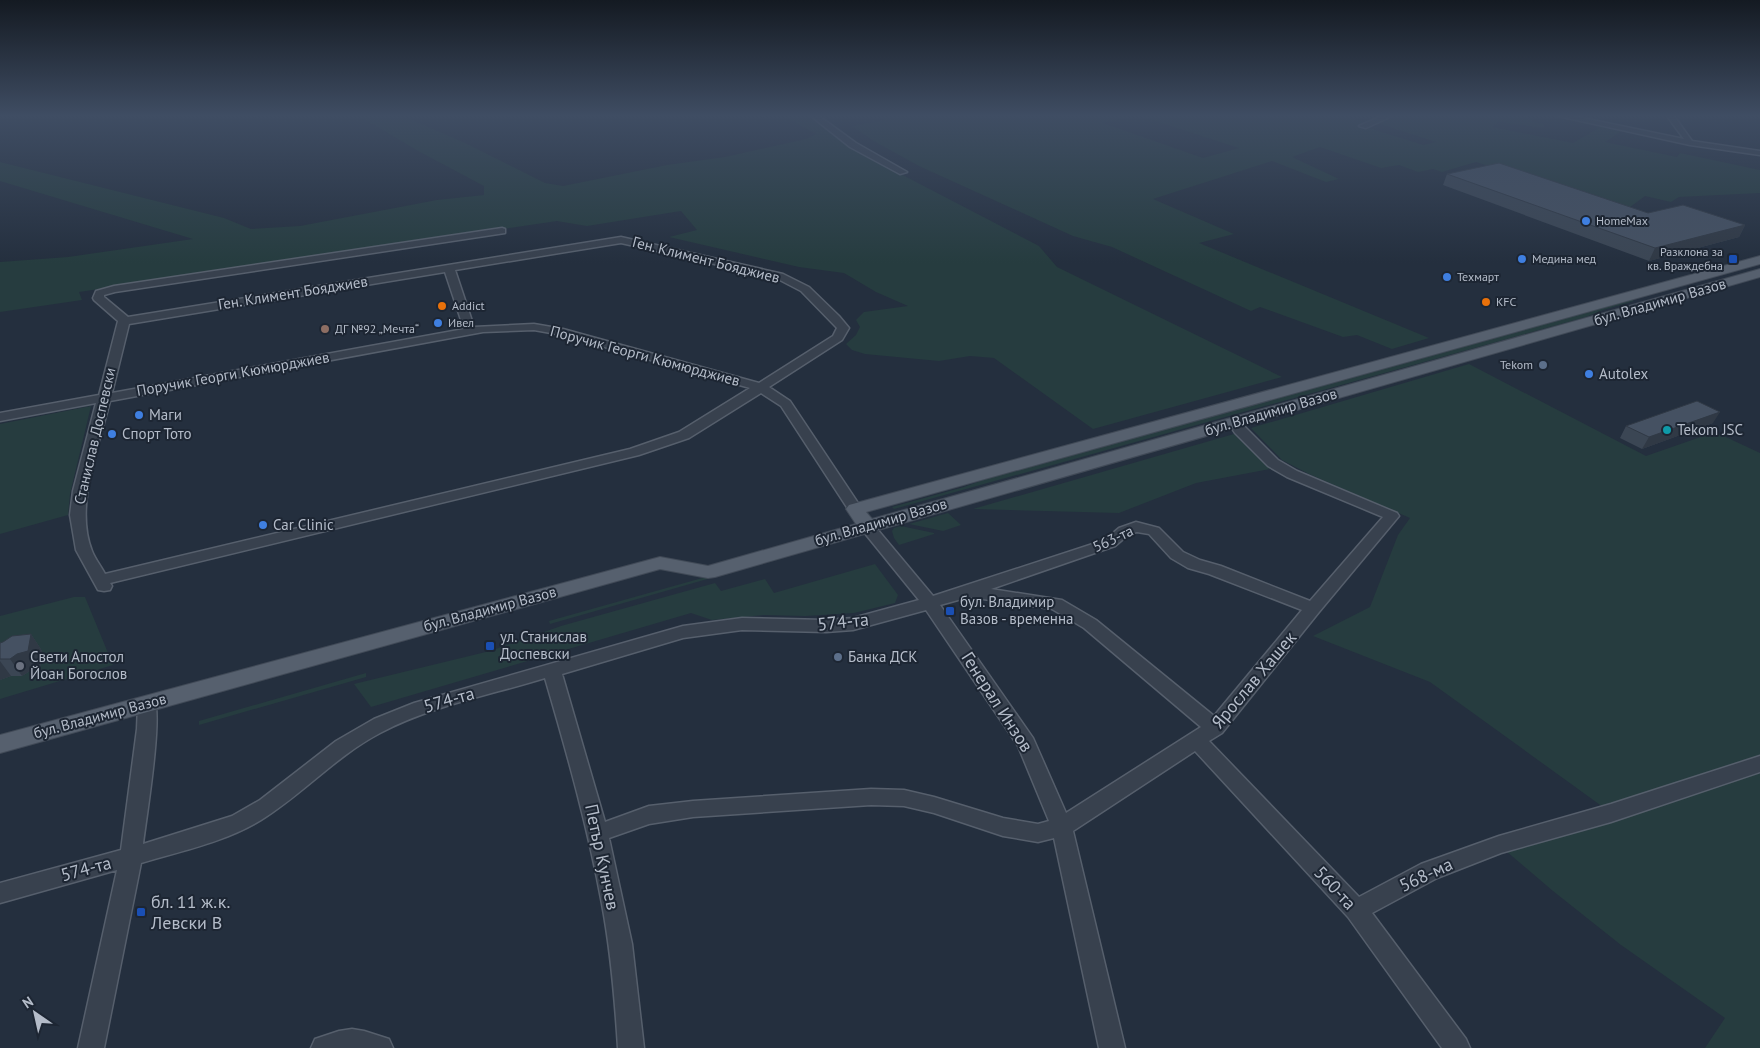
<svg xmlns="http://www.w3.org/2000/svg" width="1760" height="1048" font-family="'PT Sans',sans-serif">
	<style>
		.green { fill: #263c3f }
		.lines { fill: none; stroke-linecap: round; stroke-linejoin: round }
		.minor-casing { stroke: #565f6c; stroke-width: 3 }
		.major-casing { stroke: #414a57; stroke-width: 2 }
		.minor { fill: #38414e; fill-rule: evenodd }
		.major { fill: #56606e; fill-rule: evenodd }
		.wall { fill: #3b4654 }
		.shaded-wall { fill: #303945 }
		.building { fill: #455162; stroke: #303945 }
		.shop-dot { fill: #3f7fe0; stroke: #1d2633; stroke-width: 2 }
		.transit-dot { fill: #1a4fb4; stroke: #1d2633; stroke-width: 2 }
		.food-dot { fill: #e8710a; stroke: #1d2633; stroke-width: 2 }
		.education-dot { fill: #8d6e63; stroke: #1d2633; stroke-width: 2 }
		.service-dot { fill: #5c6f8a; stroke: #1d2633; stroke-width: 2 }
		.culture-dot { fill: #0f9aa8; stroke: #1d2633; stroke-width: 2 }
		.worship-dot { fill: #6b7280; stroke: #1d2633; stroke-width: 2 }
		.labels { text-anchor: middle; stroke-width: 4; stroke-linejoin: round; paint-order: stroke }
		.far-poi-label { font-size: 12px; fill: #b4bcc9; stroke: #1d2633; text-anchor: start }
		.street-label { font-size: 15px; fill: #b4bcc9; stroke: #1d2633 }
		.poi-label { font-size: 15px; fill: #b4bcc9; stroke: #1d2633; text-anchor: start }
		.near-street-label { font-size: 18px; fill: #b4bcc9; stroke: #1d2633 }
		.near-poi-label { font-size: 18px; fill: #b4bcc9; stroke: #1d2633; text-anchor: start }
	</style>
	<rect width="100%" height="100%" fill="#242f3e"/>
	<!-- green -->
	<path class="green" d="M359 116H403L465 143 545 183 563 186 667 165 725 157 806 139 816 134 783 116H809L868 157 1039 246 1057 267 1282 377 1093 429 994 358 970 356 939 361 865 354 852 350 846 344 856 335 860 327 856 320 864 312 908 306 876 292 844 273 799 267 669 237 697 230 681 211 587 226 557 221 79 292 82 300 0 312V262L68 257 193 239 0 181V162L224 218 251 229 300 226 437 200 484 195V186L420 152Z
		M880 116H1134L1103 123 1203 158 1239 148 1140 116H1345L1368 123 1366 127 1423 145 1436 142 1377 123 1394 116H1524L1533 119 1531 121 1544 124V128L1499 122 1492 127 1573 143 1602 126 1623 130 1605 142 1677 157 1680 153 1760 170V193L1679 197 1671 202 1645 196 1626 210 1476 162 1442 172 1433 169 1418 172 1399 165 1381 168 1320 147 1292 157 1339 179 1326 182 1272 161 1153 199 1234 234 1199 243 1429 338 1392 349 1357 335 1343 337 1260 307 1251 311 1112 247 1073 236 919 166 872 140 852 126 885 120Z
		M1631 299 1634 301 1603 310 1586 317 894 509 892 507 964 487 999 474Z
		M1469 364 1646 456 1715 432 1760 453V1048H1705L1725 1018 1621 945 1553 891 1499 845 1621 820 1430 682 1313 636 1370 607 1398 535 1410 518 1309 474 1282 460 1251 428Z
		M91 406 70 494 68 515 0 534V424Z
		M1234 434 1270 469 1196 483 1119 513 973 509Z
		M948 513 961 525 943 531 909 524Z
		M901 526 934 533V534L899 545 894 538 892 531 894 528Z
		M875 564 898 595 895 603 854 613 805 616 764 615 712 620 691 613 371 707 354 684 490 651 561 626 715 583 721 591 765 579 774 593Z
		M745 566 746 568 550 624 549 621Z
		M74 597H85L113 665 0 699V616Z
		M366 673V677L199 725V721Z"/>
	<g class="lines">
		<defs>
			<path id="minor" d="M811 116H819L856 143 907 172 900 174 850 147Z
				M1382 116H1392L1366 128 1359 126Z
				M1558 116H1573L1684 139 1667 116H1674L1692 141 1760 151V155L1690 145Z
				M502 228 505 229V233L115 292 104 295V297L128 317 621 237 783 274 809 287 839 316 849 328 842 340 769 387 790 401 862 509 860 512H850L781 406 761 393 689 438 639 455 110 583 112 586 110 590 104 591 98 590 76 550 70 515 73 491 96 403 0 421V413L99 395 118 321 94 300 93 298 96 291 114 286ZM621 243 776 278 801 291 837 328 833 336 759 383 563 329 534 324 474 327 455 270ZM445 272 464 329 112 393 129 324ZM534 330 562 335 750 388 679 432 630 449 105 574C101 566 95 559 92 551 74 506 99 446 110 401L483 332Z
				M1240 426 1245 427 1278 460 1297 471 1397 513 1399 516 1319 612 1222 733 1209 741 1359 897 1421 864 1499 836 1611 804 1760 756V772L1611 822 1501 853 1437 878 1372 913 1466 1039 1470 1048H1442L1348 917 1195 751 1073 831 1125 1048H1099L1054 838 1038 842 1003 836 934 813 904 806 871 805 693 817 649 824 609 838 632 944 644 1048H618C615 1000 611 952 602 904 588 828 567 753 545 678 490 695 431 706 380 733 336 756 303 794 261 820 225 842 181 851 141 863L104 1048H78L117 870 0 903V883L121 850 137 729 138 704 140 699 147 697 154 699C163 716 146 819 143 844L232 816 260 800 336 741 374 719 414 703 683 626 742 618 826 620 853 618 919 600 859 526 862 523H872L933 596 1105 540 1119 528 1136 522 1159 528 1183 552 1200 560 1221 566 1310 601 1383 517 1287 477 1268 466 1235 433 1233 430 1235 427ZM1137 532 1149 534 1171 558 1188 568 1209 574 1302 610 1214 716 1096 620 1062 600 991 589 1115 546 1129 534ZM969 597 1052 609 1084 628 1201 727 1066 813 1033 738 940 605ZM926 610 1018 746 1049 821 1038 824 1003 818 934 797 904 790 871 789 693 801 649 806 605 822 562 674 683 638 742 630 826 632 853 630Z
				M352 1029 364 1031 389 1039 393 1048H311L315 1039 339 1031Z"/>
			<path id="major" d="M1760 256V264L866 512 872 519 1760 269V277L715 577 708 578 660 569 0 753V735L660 557 708 566 856 524 846 509 849 505Z"/>
		</defs>
		<!-- minor casing -->
		<use href="#minor" class="minor-casing"/>
		<!-- major casing -->
		<use href="#major" class="major-casing"/>
		<!-- minor -->
		<use href="#minor" class="minor"/>
		<!-- major -->
		<use href="#major" class="major"/>
	</g>
	<!-- wall -->
	<path class="wall" d="M1447 174 1648 213 1745 225 1739 237 1649 261 1443 185Z
		M1713 423 1642 449 1620 438 1626 426Z
		M31 634 42 651 40 668 30 671 22 676H11L0 680V643Z"/>
	<!-- shaded-wall -->
	<path class="shaded-wall" d="M1745 225 1739 237 1649 261 1655 248Z
		M1720 412 1713 423 1642 449 1649 437Z
		M31 634 42 651 40 668 30 671 22 676 10 659Z
		M0 661 11 676 0 680Z"/>
	<!-- building -->
	<path class="building" d="M1499 163 1648 213 1683 205 1745 225 1655 248 1447 174Z
		M1697 401 1720 412 1649 437 1626 426Z
		M31 634 28 651 17 654 10 659H0V643L3 642 12 636Z"/>
	<!-- sky -->
	<linearGradient id="sky" x2="0" y2="1"><stop stop-color="#141a22"/><stop offset="0.44" stop-color="#3f4d63"/><stop offset="1" stop-color="#3f4d63" stop-opacity="0"/></linearGradient>
	<rect width="1760" height="263" fill="url(#sky)"/>
	<!-- markers -->
	<g class="shop-dot">
		<circle cx="1586" cy="221" r="5"/>
		<circle cx="1522" cy="259" r="5"/>
		<circle cx="1447" cy="277" r="5"/>
		<circle cx="438" cy="323" r="5"/>
		<circle cx="1589" cy="374" r="5"/>
		<circle cx="139" cy="415" r="5"/>
		<circle cx="112" cy="434" r="5"/>
		<circle cx="263" cy="525" r="5"/>
	</g>
	<g class="transit-dot">
		<rect x="1728" y="254" width="10" height="10" rx="2.5"/>
		<rect x="945" y="606" width="10" height="10" rx="2.5"/>
		<rect x="485" y="641" width="10" height="10" rx="2.5"/>
		<rect x="136" y="907" width="10" height="10" rx="2.5"/>
	</g>
	<g class="food-dot">
		<circle cx="1486" cy="302" r="5"/>
		<circle cx="442" cy="306" r="5"/>
	</g>
	<circle class="education-dot" cx="325" cy="329" r="5"/>
	<g class="service-dot">
		<circle cx="1543" cy="365" r="5"/>
		<circle cx="838" cy="657" r="5"/>
	</g>
	<circle class="culture-dot" cx="1667" cy="430" r="5"/>
	<circle class="worship-dot" cx="20" cy="666" r="5"/>
	<g class="labels">
		<!-- far-poi labels -->
		<g class="far-poi-label">
			<text x="1596" y="225">HomeMax</text>
			<text x="1723" y="256" text-anchor="end">Разклона за<tspan x="1723" dy="14">кв. Враждебна</tspan></text>
			<text x="1532" y="263">Медина мед</text>
			<text x="1457" y="281">Техмарт</text>
			<text x="1496" y="306">KFC</text>
			<text x="452" y="310">Addict</text>
			<text x="448" y="327">Ивел</text>
			<text x="335" y="333">ДГ №92 „Мечта“</text>
			<text x="1533" y="369" text-anchor="end">Tekom</text>
		</g>
		<!-- street labels -->
		<g class="street-label">
			<text transform="translate(706 260) rotate(14)" y="5">Ген. Климент Бояджиев</text>
			<text transform="translate(293 293) rotate(-9)" y="5">Ген. Климент Бояджиев</text>
			<text transform="translate(1660 302) rotate(-16)" y="5">бул. Владимир Вазов</text>
			<text transform="translate(645 356) rotate(15)" y="5">Поручик Георги Кюмюрджиев</text>
			<text transform="translate(233 374) rotate(-10)" y="5">Поручик Георги Кюмюрджиев</text>
			<text transform="translate(1271 412) rotate(-16)" y="5">бул. Владимир Вазов</text>
			<text transform="translate(95 436) rotate(-77)" y="5">Станислав Доспевски</text>
			<text transform="translate(881 522) rotate(-16)" y="5">бул. Владимир Вазов</text>
			<text transform="translate(1113 539) rotate(-25)" y="5">563-та</text>
			<text transform="translate(490 609) rotate(-15)" y="5">бул. Владимир Вазов</text>
			<text transform="translate(100 716) rotate(-15)" y="5">бул. Владимир Вазов</text>
		</g>
		<!-- poi labels -->
		<g class="poi-label">
			<text x="1599" y="379">Autolex</text>
			<text x="149" y="420">Маги</text>
			<text x="1677" y="435">Tekom JSC</text>
			<text x="122" y="439">Спорт Тото</text>
			<text x="273" y="530">Car Clinic</text>
			<text x="960" y="607">бул. Владимир<tspan x="960" dy="17">Вазов - временна</tspan></text>
			<text x="500" y="642">ул. Станислав<tspan x="500" dy="17">Доспевски</tspan></text>
			<text x="30" y="662">Свети Апостол<tspan x="30" dy="17">Йоан Богослов</tspan></text>
			<text x="848" y="662">Банка ДСК</text>
		</g>
		<!-- near-street labels -->
		<g class="near-street-label">
			<text transform="translate(843 622) rotate(-6)" y="6">574-та</text>
			<text transform="translate(1254 680) rotate(-50)" y="6">Ярослав Хашек</text>
			<text transform="translate(449 700) rotate(-16)" y="6">574-та</text>
			<text transform="translate(997 702) rotate(57)" y="6">Генерал Инзов</text>
			<text transform="translate(602 857) rotate(78)" y="6">Петър Кунчев</text>
			<text transform="translate(86 869) rotate(-15)" y="6">574-та</text>
			<text transform="translate(1426 875) rotate(-25)" y="6">568-ма</text>
			<text transform="translate(1335 888) rotate(47)" y="6">560-та</text>
		</g>
		<!-- near-poi labels -->
		<g class="near-poi-label">
			<text x="151" y="908">бл. 11 ж.к.<tspan x="151" dy="21">Левски В</tspan></text>
		</g>
	</g>
	<!-- north arrow -->
	<g transform="translate(35 1013) rotate(326)" stroke="#1d2633" stroke-width="4" paint-order="stroke">
	<path d="M0-4L9 19L0 12L-9 19Z" fill="#b4bcc9"/>
	<text y="-8" font-size="14" font-weight="bold" text-anchor="middle" fill="#b4bcc9">N</text>
	</g>
</svg>
